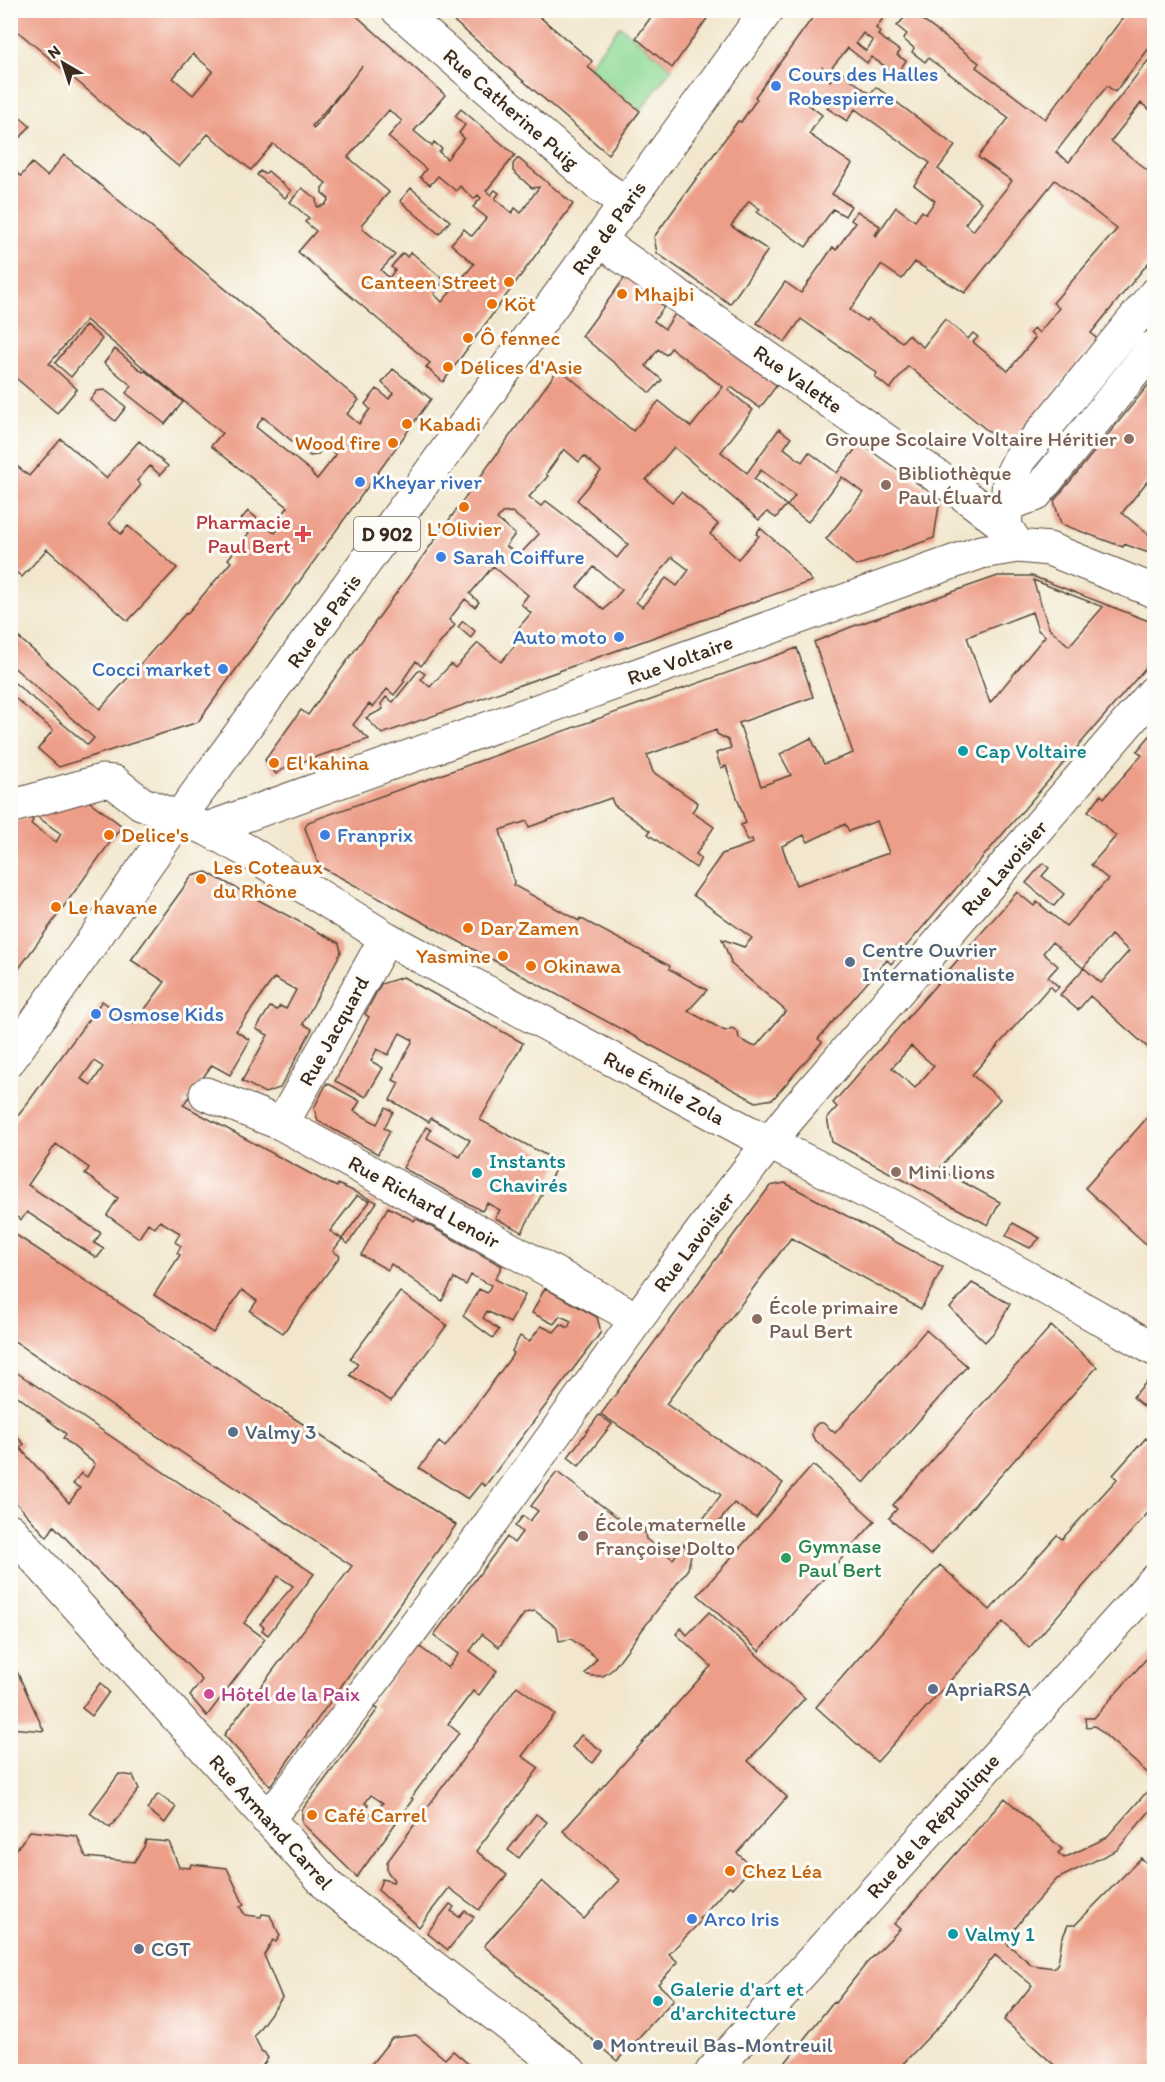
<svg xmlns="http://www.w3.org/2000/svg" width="1165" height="2082" font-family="Itim,sans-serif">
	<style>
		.green { fill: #8fda97; stroke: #65825a; stroke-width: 1.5 }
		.building { fill: #ed9e88; fill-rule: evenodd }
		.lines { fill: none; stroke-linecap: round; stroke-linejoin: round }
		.minor-casing { stroke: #564638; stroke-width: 35 }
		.major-casing { stroke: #564638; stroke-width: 35 }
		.minor { stroke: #fff; stroke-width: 33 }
		.major { stroke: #fff; stroke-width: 33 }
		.shop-dot { fill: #3f7fe0; stroke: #fdfcf7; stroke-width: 2 }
		.food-dot { fill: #e8710a; stroke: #fdfcf7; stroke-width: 2 }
		.education-dot { fill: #8d6e63; stroke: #fdfcf7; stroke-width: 2 }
		.health-dot { fill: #e0444e; stroke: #fdfcf7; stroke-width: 2 }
		.culture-dot { fill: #0f9aa8; stroke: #fdfcf7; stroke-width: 2 }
		.service-dot { fill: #5c6f8a; stroke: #fdfcf7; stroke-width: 2 }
		.leisure-dot { fill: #2e9e5b; stroke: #fdfcf7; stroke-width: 2 }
		.hotel-dot { fill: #d1479c; stroke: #fdfcf7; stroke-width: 2 }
		.labels { text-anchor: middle; stroke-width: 6; stroke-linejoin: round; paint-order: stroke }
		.shield { fill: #fdfcf7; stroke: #75695f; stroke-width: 1.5 }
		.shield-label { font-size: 20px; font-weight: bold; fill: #3b2a1e }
		.shop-label { font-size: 21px; fill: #366cbe; stroke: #fdfcf7; text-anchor: start }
		.street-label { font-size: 21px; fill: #3b2a1e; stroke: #fdfcf7 }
		.food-label { font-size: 21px; fill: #c56008; stroke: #fdfcf7; text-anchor: start }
		.education-label { font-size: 21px; fill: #785e54; stroke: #fdfcf7; text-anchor: start }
		.health-label { font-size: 21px; fill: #be3a42; stroke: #fdfcf7; text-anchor: end }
		.culture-label { font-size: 21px; fill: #0d838f; stroke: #fdfcf7; text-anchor: start }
		.service-label { font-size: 21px; fill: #4e5e75; stroke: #fdfcf7; text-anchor: start }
		.leisure-label { font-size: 21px; fill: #27864d; stroke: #fdfcf7; text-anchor: start }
		.hotel-label { font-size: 21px; fill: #b23c85; stroke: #fdfcf7; text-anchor: start }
	</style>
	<rect width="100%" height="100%" fill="#fdfcf7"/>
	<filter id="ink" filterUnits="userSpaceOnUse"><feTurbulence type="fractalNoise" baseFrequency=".0167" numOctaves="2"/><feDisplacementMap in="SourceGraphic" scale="12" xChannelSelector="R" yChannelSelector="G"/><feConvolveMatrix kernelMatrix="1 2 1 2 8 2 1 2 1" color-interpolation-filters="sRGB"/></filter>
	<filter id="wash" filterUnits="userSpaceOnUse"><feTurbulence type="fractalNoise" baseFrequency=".008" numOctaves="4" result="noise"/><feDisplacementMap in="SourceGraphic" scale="24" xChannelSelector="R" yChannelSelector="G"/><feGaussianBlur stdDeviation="1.35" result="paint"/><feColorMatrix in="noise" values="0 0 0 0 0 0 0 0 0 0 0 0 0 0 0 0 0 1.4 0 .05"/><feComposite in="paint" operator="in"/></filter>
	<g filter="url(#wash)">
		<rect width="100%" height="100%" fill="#f2e7ce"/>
		<!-- green -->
		<path class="green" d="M620 26 672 68 640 111 588 67Z"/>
		<g id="blocks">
			<!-- building -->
			<path class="building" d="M10 10H350L445 95 414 131 432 146 434 142 442 149 439 152 447 159 464 138 459 133 465 125 455 116 461 109 515 155 486 191 491 195 495 190 499 193 495 199 512 213 515 208 521 213 539 187 532 188 513 171V164L518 158 573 204 443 382 426 367 430 363 298 252 316 231 305 222 309 218 290 202 302 188 316 199 317 207 325 205 329 199 322 193V188L326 183 273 144 251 170 208 134 179 167 10 25ZM193 54 213 71 193 95 173 78ZM362 66 314 128 312 126 352 79ZM389 110 402 121 388 137 426 169 420 177 430 185 438 176 456 191 460 186 474 199 478 195 481 198 473 207 487 218 472 236 464 229 451 244 474 264 442 302 434 294 445 281 411 252 407 257 403 253 391 267 395 270 389 278 381 270 395 255 363 229 362 224 389 192 348 157Z
				M441 10H545L540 17 592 61 588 67 640 111 608 154Z
				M656 10H713L672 68 636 38Z
				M818 10H889L876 28 880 32 878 35 900 51 897 55 906 61 900 69 907 73 903 78 871 57 867 63 848 48 828 72 822 67 818 72 830 81 839 70 870 94 876 87 955 146 938 169 981 202 965 224 973 231 1012 181 978 157 1009 118 928 58 925 62 912 52 914 48 903 39 907 34 897 26 905 17 897 10H909L979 63 976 67 1045 119 1129 10H1154V42L1115 92 1107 86 1056 152 1069 162 1154 53V113L1141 103 1111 141 1154 176V258L1153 257 1091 333 1097 339 1009 448 908 366 890 389 875 377 877 373 801 319 785 342 757 323 785 282 801 293 833 247 836 250 855 223 851 220 857 211 880 226 875 235 876 236 896 207 915 221 922 211 926 214 935 201 914 185 930 163 855 109 847 121 827 108 830 103 813 91 801 99 822 115 809 134 852 164 832 194 851 206 845 216 833 209 806 247 757 212 760 209 749 201 731 226 768 250 730 304 657 253 654 237 738 121 741 122 757 99 755 97ZM863 33 873 41 866 51 856 43ZM1055 180 1117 229 1053 303 1059 308 1039 333 1034 328 1030 333 1035 338 1008 371 973 342 978 337 973 333 968 339 945 319 923 347 908 335 902 342 868 318 866 321 850 310 881 265 902 279 915 262 965 293Z
				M10 109 30 126 21 137 10 127Z
				M64 155 359 400 347 414 359 424 370 409 365 404 377 389 389 399 393 393 382 383 393 369 431 399 198 722 59 767 38 749 53 730 10 694V679L88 745 94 738 10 664V630L100 709 186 613 187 614 231 562 228 559 249 533 237 524 248 511 275 533 287 518 283 514 288 507 211 446 222 433 86 320 49 364 77 389 57 413 10 373V168L21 176 32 163 47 176ZM263 417 310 456 317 455 325 446 336 455 317 479 311 473 312 472 256 427Z
				M260 171 265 174 268 171 291 191 285 198 257 175Z
				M411 188 450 221 439 234 400 201Z
				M626 276 666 304 654 321 665 329 675 314 777 385 760 408 731 387 728 390 753 410 721 452 747 473 779 429 791 438 784 448 802 462 809 452 837 473 860 443 940 499 934 538 856 566 826 539 863 493 842 477 808 522 787 506 795 496 761 470 754 479 786 505 776 518 767 512 759 520 674 447 646 480 672 502 681 492 718 524 710 534 738 559 759 536 756 534 760 528 787 551 812 581 382 734 366 718 383 709 381 704 386 697 393 702 419 670 425 674 421 679 430 687 451 664 455 668 478 643 501 662 522 637 515 632 531 613 521 604 528 595 493 566 470 594 479 602 475 607 465 599 449 620 455 625 421 666 416 661 403 680 405 681 394 695 387 689 373 707 369 704 353 725 369 739 287 767 276 774 265 760 301 710 308 715 559 368 633 431 659 401 691 427 723 387 671 348 666 355 658 349 646 366 662 380 650 393 582 336ZM564 449 579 462 584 456 601 471 577 500 628 544 617 558 588 533 546 501 541 506 529 497 548 476 546 474ZM512 512 539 534 519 555 506 546 515 534 497 519 502 513ZM672 557 689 570 677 586 666 578 642 607 636 602ZM594 567 622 590 604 610 577 587Z
				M86 325 102 339 71 377 55 363Z
				M115 349 143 372 145 371 183 402 165 424 126 393 132 386 104 363Z
				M1154 378V473L1122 513 1154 539V555L1124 544 1123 547 1061 524 1054 501Z
				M105 390 126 407 115 421 90 400 97 391Z
				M61 439 106 478 139 441 168 466 160 475 150 466 137 481 141 485 109 523 121 534 128 526 177 568 128 621 47 549 22 577 10 567V460L29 476Z
				M998 576H1032L1154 623V658L891 964 887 960 818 1039 822 1042 773 1099 756 1102 319 866 305 828 308 822 797 648 813 697 739 723 761 786 791 775 780 754 811 738 824 764 853 753 814 642 851 627ZM1033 580 1103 607 1069 646 1049 628ZM1032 612 1038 630 1045 636 990 703 967 637ZM716 730 717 734 728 740 731 748 716 753 721 768 726 766 746 823 741 825 747 841 752 839 753 843 722 854 693 895 752 938 744 947 722 939 731 962 730 963 786 1011 757 1045 753 1046 739 1039 738 1032 732 1028 725 1031 688 1011 707 990 669 969 670 966 580 918 579 921 513 885 514 882 500 830 527 821 529 827 611 798 614 805 650 831 648 834 696 868 701 858 696 854 714 827 692 812 698 803 653 772 647 755ZM877 821 889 853 796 885 782 846 804 835 808 842 845 824 849 831Z
				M463 621 475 631 471 638 458 627Z
				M1154 731V923L1151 926 1154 928V1053L1090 996 1078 1010 1060 995 1084 968 1101 983 1129 951 1111 935 1083 968 1052 942 1043 953 1058 966 1048 977 1059 987 1055 991 1050 986 972 1075 1000 1099 939 1169 1000 1202 988 1225 832 1142 827 1118 837 1107 833 1103 1017 892 1034 906 1037 902 1066 926 1108 879 1091 865 1116 836 1088 811 1101 795 1104 798 1142 755 1137 751ZM911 1046 934 1066 915 1088 892 1068Z
				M86 799 122 826 10 981V823L29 817 33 820 31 824 56 842 61 834 35 815Z
				M1043 863 1049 868 1042 876 1064 894 1054 906 1026 883Z
				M206 872 339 943 341 952 303 1024 312 1029 280 1088 265 1093 242 1081 268 1035 256 1029 270 1007 277 1010 280 1006 286 1009 296 990 274 978 236 1031 250 1040 230 1075 212 1065 183 1105 322 1180 337 1187 338 1184 377 1202 348 1244 342 1239 370 1201 357 1196 330 1231 342 1239 333 1251 340 1256 283 1333 250 1311 257 1301 242 1290 213 1333 154 1295 180 1255 177 1253 181 1246 175 1242 180 1233 160 1221 155 1228 148 1223 139 1238 107 1215 118 1198 85 1174 89 1168 56 1144 28 1185 101 1233 94 1243 104 1249 97 1258 27 1212 21 1220 10 1212V1127L102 1001 134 1024 165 982 131 960 192 876ZM94 1061 103 1067 91 1085 81 1079Z
				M403 977 523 1043 480 1120 559 1162 522 1232 495 1218 500 1210 487 1203 482 1211 403 1168 426 1127 431 1130 427 1138 460 1157 470 1140 431 1118 429 1122 390 1100 399 1083 393 1080 396 1075 395 1074 413 1040 400 1033 388 1055 377 1049 371 1061 383 1068 366 1097 335 1081 369 1017 365 1014 381 984Z
				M327 1083 360 1101 354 1111 377 1124 386 1107 393 1112 384 1128 390 1131 378 1154 318 1121 314 1108Z
				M1154 1110V1239L1148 1246 1085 1188Z
				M785 1183 943 1267 921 1309 791 1238 666 1404 783 1483 756 1518 734 1503 712 1531 700 1523 721 1495 601 1414 770 1186Z
				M388 1207 414 1221 415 1219 419 1220 502 1266 495 1279 525 1295 510 1323 487 1311 483 1318 499 1330 493 1338 463 1316 479 1289 487 1293 491 1285 471 1275 466 1285 454 1278 442 1301 391 1264 388 1270 361 1255Z
				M1013 1223 1040 1238 1030 1248 1006 1236Z
				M10 1231 456 1525 270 1786 224 1735 352 1566 10 1338Z
				M972 1283 1010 1304 996 1330 985 1342 950 1308Z
				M545 1288 597 1317 601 1332 485 1486 481 1483 468 1499 419 1468 439 1442 445 1447 514 1353 512 1351 520 1336 529 1342 541 1326 554 1332 561 1324 568 1328 571 1321 560 1316 554 1324 532 1313Z
				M400 1292 447 1325 391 1401 350 1375 358 1364 350 1359Z
				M1051 1326 1097 1367 930 1555 889 1518 897 1509 893 1505Z
				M926 1330 967 1366 864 1483 814 1439 812 1435 813 1428 818 1423H823L835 1433Z
				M10 1368 314 1574 268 1635 262 1630 264 1627 260 1624 293 1586 278 1576 244 1623 265 1639 207 1716 190 1696 202 1680 54 1526 47 1537 10 1496V1430L24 1444 20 1448 69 1503 80 1488 73 1484 81 1473 87 1477 95 1464 63 1438 66 1434 10 1390Z
				M1149 1379 1154 1382V1416L1133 1397Z
				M599 1415 612 1424 579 1466 568 1457Z
				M1146 1438 1154 1447V1506L1029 1648 1003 1622 877 1762 816 1707 940 1565 990 1610 1057 1535 1062 1539 1117 1479 1113 1475Z
				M813 1465 875 1521 759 1651 698 1595Z
				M557 1472 633 1529 644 1528 646 1539 673 1559 684 1544 691 1555 688 1569 612 1670 603 1676H592L585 1674 597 1658 571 1639 559 1641 557 1628 535 1611 525 1613 499 1647 482 1634 470 1651 497 1671 479 1695 473 1691 448 1724 459 1733 411 1798 413 1799 357 1877 302 1823V1810L378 1709 373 1706 416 1644 448 1668 459 1654 434 1635 507 1537 514 1543 522 1532 515 1526 523 1516 530 1521 538 1511 531 1506ZM371 1795 383 1803 377 1811 371 1813 365 1821 359 1816 368 1805 365 1803Z
				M709 1612 805 1698 748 1761 787 1797 737 1853 752 1867 733 1888 729 1886 699 1919 701 1921 669 1954 678 1962 658 1984 674 1999 617 2061 484 1946 542 1881 584 1919 619 1880 563 1831 711 1666 676 1634 681 1628 687 1635Z
				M1154 1650V1806L1117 1850 1057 1879 1030 1909 1005 1942 1032 1965 1054 1968 1058 1963 1062 1939 1068 1925H1075L1141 1858 1154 1870V2072H1062L1004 2020 1032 1985 995 1955 941 2024 895 2072H778L833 2002 835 2003 866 1964 900 1929 894 1924 1005 1798 1062 1849 1058 1853 1064 1858 1106 1838 1152 1786V1777L1095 1726 1086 1727 1085 1718H1094Z
				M10 1656 44 1731 10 1728Z
				M100 1683 109 1692 92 1716 82 1708Z
				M517 1686 555 1714 522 1756 539 1768 476 1851 507 1875 479 1910 449 1888 419 1927 378 1890 382 1879 393 1882 394 1880 387 1871V1862Z
				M581 1735 602 1751 593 1763 572 1747Z
				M119 1774 133 1776 139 1789 110 1828 90 1813Z
				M158 1794 176 1807 165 1823 147 1809Z
				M536 1814 547 1822 519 1858 508 1850Z
				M30 1831 77 1836 86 1857 134 1862 144 1847 146 1840 169 1842 179 1867 190 1868 191 1864 227 1868 244 1905 240 1907 245 1915 261 1917 262 1914 270 1915 280 1936 276 1942 273 1940 264 1955 282 1998 254 2036 262 2052H264L268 2058 258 2072H10V1850H16Z
				M450 1904 454 1907 451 1911 459 1917 465 1911 474 1917 448 1950 427 1933Z
				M416 2035 445 2059 453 2051 473 2068 471 2072H365L392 2038Z"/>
		</g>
	</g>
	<g filter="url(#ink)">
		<use href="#blocks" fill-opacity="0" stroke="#564638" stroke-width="1.5"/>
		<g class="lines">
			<defs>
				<path id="minor" d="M398 10 598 184 627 204
					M600 241 971 500 1005 526 1018 546
					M1006 504 1035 495 1154 347
					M1005 526 1009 480 1019 460 1154 295
					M10 807 101 781 114 782 141 803 207 829 249 852 386 938 744 1130C883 1199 1020 1272 1154 1349
					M207 829 981 552 1018 546 1049 549 1154 591
					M206 1094 282 1124 621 1310 634 1323
					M282 1124 386 938
					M10 1530 330 1888 570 2072
					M267 1819 285 1798C353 1707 423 1617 489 1525 588 1389 683 1251 788 1119L1154 692
					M712 2072 1154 1581"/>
				<path id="major" d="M10 1059 179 818 767 10"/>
			</defs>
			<!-- minor casing -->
			<use href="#minor" class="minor-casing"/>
			<!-- major casing -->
			<use href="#major" class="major-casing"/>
			<!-- minor -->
			<use href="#minor" class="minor"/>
			<!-- major -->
			<use href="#major" class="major"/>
		</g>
	</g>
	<!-- markers -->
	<g class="shop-dot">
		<circle cx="776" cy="86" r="6"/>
		<circle cx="360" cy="482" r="6"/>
		<circle cx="441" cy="557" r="6"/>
		<circle cx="619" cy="637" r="6"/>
		<circle cx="223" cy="669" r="6"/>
		<circle cx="325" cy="835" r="6"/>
		<circle cx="96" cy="1014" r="6"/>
		<circle cx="692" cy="1919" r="6"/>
	</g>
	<g class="food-dot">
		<circle cx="509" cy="282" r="6"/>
		<circle cx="622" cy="294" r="6"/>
		<circle cx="492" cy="304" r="6"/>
		<circle cx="468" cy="338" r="6"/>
		<circle cx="448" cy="367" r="6"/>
		<circle cx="407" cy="424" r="6"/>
		<circle cx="393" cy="443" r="6"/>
		<circle cx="464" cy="507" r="6"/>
		<circle cx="274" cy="763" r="6"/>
		<circle cx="109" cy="835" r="6"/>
		<circle cx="201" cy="879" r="6"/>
		<circle cx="56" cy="907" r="6"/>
		<circle cx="468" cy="928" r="6"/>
		<circle cx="503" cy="956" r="6"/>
		<circle cx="531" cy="966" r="6"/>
		<circle cx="312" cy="1815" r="6"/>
		<circle cx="730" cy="1871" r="6"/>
	</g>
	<g class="education-dot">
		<circle cx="1129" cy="439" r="6"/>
		<circle cx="886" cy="485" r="6"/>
		<circle cx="896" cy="1172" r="6"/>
		<circle cx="757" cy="1319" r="6"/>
		<circle cx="583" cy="1536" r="6"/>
	</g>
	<path class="health-dot" d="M300 525h6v6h6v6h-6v6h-6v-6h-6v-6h6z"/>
	<g class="culture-dot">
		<circle cx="963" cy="751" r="6"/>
		<circle cx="477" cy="1173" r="6"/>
		<circle cx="953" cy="1934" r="6"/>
		<circle cx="658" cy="2001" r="6"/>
	</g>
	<g class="service-dot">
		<circle cx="850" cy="962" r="6"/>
		<circle cx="233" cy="1432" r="6"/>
		<circle cx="933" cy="1689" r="6"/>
		<circle cx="139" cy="1949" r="6"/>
		<circle cx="598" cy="2045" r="6"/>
	</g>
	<circle class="leisure-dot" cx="786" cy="1558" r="6"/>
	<circle class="hotel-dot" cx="209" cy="1694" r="6"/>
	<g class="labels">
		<!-- shield labels -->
		<rect class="shield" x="354" y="517" width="66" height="34" rx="4.5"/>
		<g class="shield-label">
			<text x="387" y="541">D 902</text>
		</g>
		<!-- shop labels -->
		<g class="shop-label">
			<text x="788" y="81">Cours des Halles<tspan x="788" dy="24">Robespierre</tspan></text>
			<text x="372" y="489">Kheyar river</text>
			<text x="453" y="564">Sarah Coiffure</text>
			<text x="607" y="644" text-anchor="end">Auto moto</text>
			<text x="211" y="676" text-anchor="end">Cocci market</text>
			<text x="337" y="842">Franprix</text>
			<text x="108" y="1021">Osmose Kids</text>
			<text x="704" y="1926">Arco Iris</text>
		</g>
		<!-- street labels -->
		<g class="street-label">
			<text transform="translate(511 109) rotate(41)" y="7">Rue Catherine Puig</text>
			<text transform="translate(609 228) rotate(-54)" y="7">Rue de Paris</text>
			<text transform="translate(798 379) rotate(35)" y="7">Rue Valette</text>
			<text transform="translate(324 621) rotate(-54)" y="7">Rue de Paris</text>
			<text transform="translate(680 660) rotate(-20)" y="7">Rue Voltaire</text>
			<text transform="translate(1004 868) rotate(-49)" y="7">Rue Lavoisier</text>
			<text transform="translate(334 1031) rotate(-61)" y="7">Rue Jacquard</text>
			<text transform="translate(664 1088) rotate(28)" y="7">Rue Émile Zola</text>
			<text transform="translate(424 1202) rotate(29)" y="7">Rue Richard Lenoir</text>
			<text transform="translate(694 1242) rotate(-53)" y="7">Rue Lavoisier</text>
			<text transform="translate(271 1822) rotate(48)" y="7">Rue Armand Carrel</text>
			<text transform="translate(933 1826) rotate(-48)" y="7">Rue de la République</text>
		</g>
		<!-- food labels -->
		<g class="food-label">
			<text x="497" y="289" text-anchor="end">Canteen Street</text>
			<text x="634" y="301">Mhajbi</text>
			<text x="504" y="311">Köt</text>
			<text x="480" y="345">Ô fennec</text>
			<text x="460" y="374">Délices d'Asie</text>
			<text x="419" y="431">Kabadi</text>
			<text x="381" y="450" text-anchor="end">Wood fire</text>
			<text x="464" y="536" text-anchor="middle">L'Olivier</text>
			<text x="286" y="770">El kahina</text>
			<text x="121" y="842">Delice's</text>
			<text x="213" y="874">Les Coteaux<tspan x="213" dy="24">du Rhône</tspan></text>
			<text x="68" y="914">Le havane</text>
			<text x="480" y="935">Dar Zamen</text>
			<text x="491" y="963" text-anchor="end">Yasmine</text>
			<text x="543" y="973">Okinawa</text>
			<text x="324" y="1822">Café Carrel</text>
			<text x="742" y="1878">Chez Léa</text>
		</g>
		<!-- education labels -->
		<g class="education-label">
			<text x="1117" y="446" text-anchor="end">Groupe Scolaire Voltaire Héritier</text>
			<text x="898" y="480">Bibliothèque<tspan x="898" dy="24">Paul Éluard</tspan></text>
			<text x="908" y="1179">Mini lions</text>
			<text x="769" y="1314">École primaire<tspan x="769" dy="24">Paul Bert</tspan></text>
			<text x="595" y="1531">École maternelle<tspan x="595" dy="24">Françoise Dolto</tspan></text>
		</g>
		<!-- health labels -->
		<g class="health-label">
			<text x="291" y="529">Pharmacie<tspan x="291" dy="24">Paul Bert</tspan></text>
		</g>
		<!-- culture labels -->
		<g class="culture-label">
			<text x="975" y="758">Cap Voltaire</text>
			<text x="489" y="1168">Instants<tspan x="489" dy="24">Chavirés</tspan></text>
			<text x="965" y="1941">Valmy 1</text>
			<text x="670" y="1996">Galerie d'art et<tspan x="670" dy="24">d'architecture</tspan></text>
		</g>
		<!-- service labels -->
		<g class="service-label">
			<text x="862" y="957">Centre Ouvrier<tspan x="862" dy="24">Internationaliste</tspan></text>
			<text x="245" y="1439">Valmy 3</text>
			<text x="945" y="1696">ApriaRSA</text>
			<text x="151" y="1956">CGT</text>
			<text x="610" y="2052">Montreuil Bas-Montreuil</text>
		</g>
		<!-- leisure labels -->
		<g class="leisure-label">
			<text x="798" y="1553">Gymnase<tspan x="798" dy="24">Paul Bert</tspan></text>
		</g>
		<!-- hotel labels -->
		<g class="hotel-label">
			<text x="221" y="1701">Hôtel de la Paix</text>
		</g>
	</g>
	<!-- margin -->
	<rect width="1165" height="2082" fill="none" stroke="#fdfcf7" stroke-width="36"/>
	<!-- north arrow -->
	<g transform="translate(63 63) rotate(321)" stroke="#fdfcf7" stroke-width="4.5" paint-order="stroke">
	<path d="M0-4.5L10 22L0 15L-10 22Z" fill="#3b2a1e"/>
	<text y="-9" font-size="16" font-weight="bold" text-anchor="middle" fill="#3b2a1e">N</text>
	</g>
</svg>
